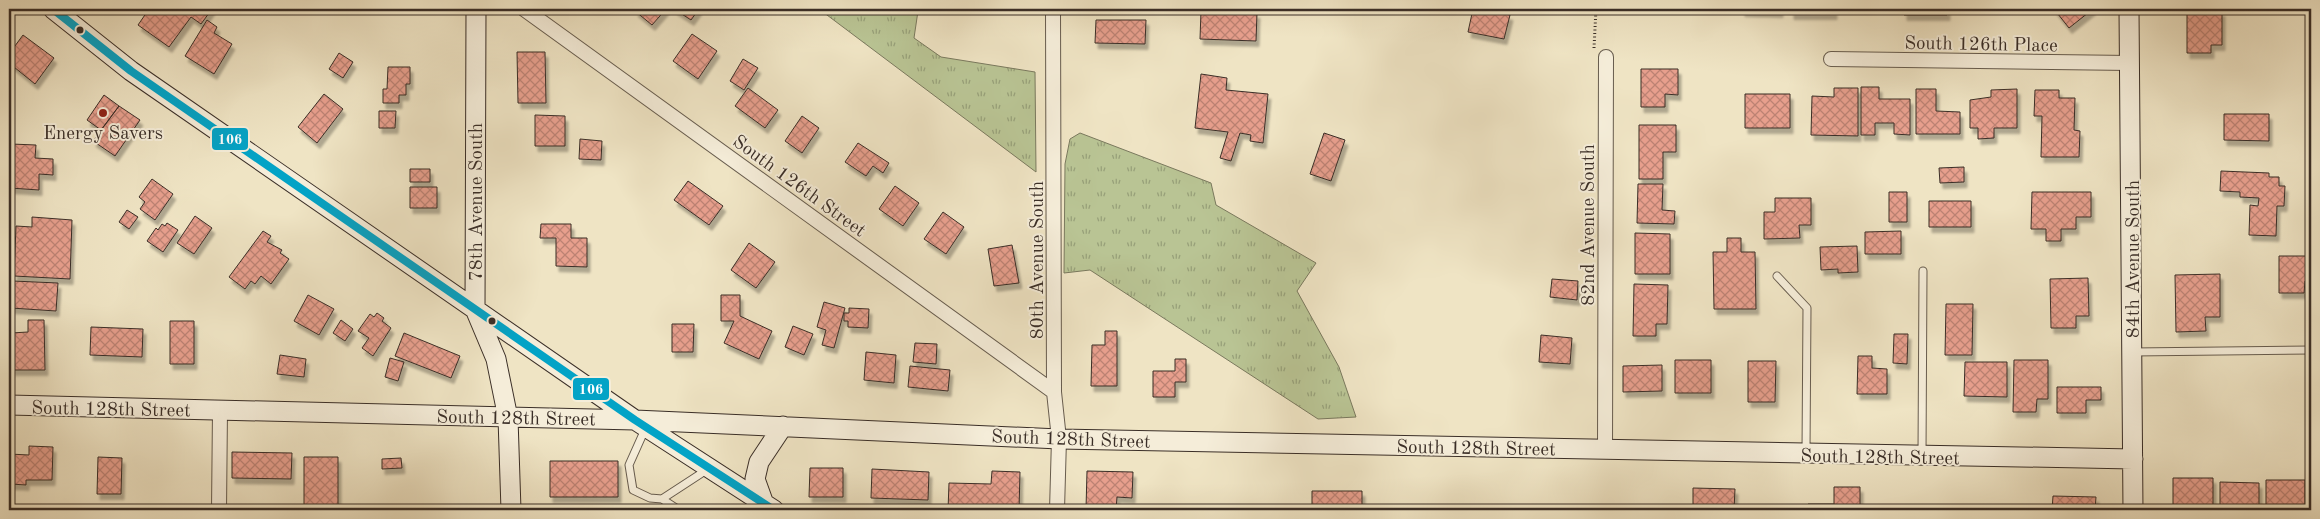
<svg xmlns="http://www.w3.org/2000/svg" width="2320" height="519" font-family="'Old Standard TT',serif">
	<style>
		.grass { fill: url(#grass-tufts); stroke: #7a795e }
		.building { fill: url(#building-cross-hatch); stroke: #3a2e27; filter: url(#shadow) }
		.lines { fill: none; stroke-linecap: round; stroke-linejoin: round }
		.lane-casing { stroke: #675c4e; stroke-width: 9 }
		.street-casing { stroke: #675c4e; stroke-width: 16 }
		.secondary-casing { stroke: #3a2e27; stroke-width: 21 }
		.path { stroke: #3a2e27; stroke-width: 3; stroke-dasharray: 1 2.5; stroke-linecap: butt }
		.lane { stroke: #f5edd9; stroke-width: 7 }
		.street { stroke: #f5edd9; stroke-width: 14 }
		.secondary { stroke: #f5edd9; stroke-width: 19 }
		.bus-1-casing { stroke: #f5edd9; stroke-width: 11 }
		.bus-1 { stroke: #03a3c6; stroke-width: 8 }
		.bus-dot { fill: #3a2e27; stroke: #f5edd9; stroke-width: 2 }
		.poi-dot { fill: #8f2418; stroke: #f5edd9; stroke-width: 2 }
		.labels { text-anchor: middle; stroke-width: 4; stroke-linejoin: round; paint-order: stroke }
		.street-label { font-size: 19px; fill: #3a2e27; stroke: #f5edd9 }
		.poi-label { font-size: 19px; fill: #3a2e27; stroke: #f5edd9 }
		.line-badge { stroke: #f5edd9; stroke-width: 2 }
		.badge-label { font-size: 14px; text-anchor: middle; font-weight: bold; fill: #fff }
	</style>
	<defs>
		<pattern id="grass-tufts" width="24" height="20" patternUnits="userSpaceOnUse" patternTransform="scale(1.25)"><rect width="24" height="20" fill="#b9c494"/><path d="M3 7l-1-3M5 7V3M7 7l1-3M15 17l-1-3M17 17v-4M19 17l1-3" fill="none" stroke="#97a079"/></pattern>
		<pattern id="building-cross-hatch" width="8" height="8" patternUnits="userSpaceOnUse" patternTransform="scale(1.25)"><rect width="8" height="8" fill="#e79f8d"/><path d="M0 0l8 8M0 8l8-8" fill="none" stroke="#bc8273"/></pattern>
		<filter id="shadow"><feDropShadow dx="3" dy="5.5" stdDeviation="1" flood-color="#0004"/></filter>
	</defs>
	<rect width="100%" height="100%" fill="#efe4c4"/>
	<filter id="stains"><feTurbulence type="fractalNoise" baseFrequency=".004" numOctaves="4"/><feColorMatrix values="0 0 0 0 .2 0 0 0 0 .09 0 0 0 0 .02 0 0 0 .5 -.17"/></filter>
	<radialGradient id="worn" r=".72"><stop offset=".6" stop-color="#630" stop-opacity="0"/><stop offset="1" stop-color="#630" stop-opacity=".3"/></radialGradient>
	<!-- grass -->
	<path class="grass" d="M819 9H925L918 11 914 38 941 57 1035 72 1036 172Z
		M1080 133 1211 183 1216 205 1316 263 1297 291 1339 367 1356 417 1318 419 1090 270 1064 273 1065 164 1070 139Z"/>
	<!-- building -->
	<path class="building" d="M149 9H212L201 24 191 17 169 47 138 25Z
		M636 9H666L652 25 635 11Z
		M674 9H699L691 20Z
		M1473 9 1510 15 1504 39 1468 32Z
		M1742 9H1780V12L1742 11Z
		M1791 9H1834V14H1791Z
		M1904 9H1947V15H1904Z
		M2054 9H2093L2069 28Z
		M2187 9 2222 11V45H2211V53H2187Z
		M1201 11 1257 13 1256 41 1200 39Z
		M207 20 217 27 214 33 232 44 214 74 185 56Z
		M1096 20H1146L1145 44 1095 43Z
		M692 34 717 51 698 79 673 61Z
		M23 35 54 58 35 84 9 63V54Z
		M517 52H545L546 103H518Z
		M339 53 353 62 343 78 329 69Z
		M743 59 758 68 744 90 730 81Z
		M388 67H410V84H406V95H399V103H383V89H387Z
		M1641 69H1678V95L1665 94V107H1641Z
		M1201 74 1227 78 1226 90 1268 94 1263 143 1250 141 1251 135 1240 133 1231 161 1220 158 1228 132 1195 128Z
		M1861 87H1879V99H1910V135L1894 134V123H1875V135H1861Z
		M748 88 778 110 765 128 735 106Z
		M1834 88H1858V136L1811 135 1812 96 1834 97Z
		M1916 89H1936V111L1960 112V134H1916Z
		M2017 89V128H1994V138L1978 139V128H1970V100L1991 97V90Z
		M2035 90H2059V98H2075L2074 130 2080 131 2079 157H2041L2042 116H2034Z
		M324 94 343 109 317 143 298 127Z
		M1745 94H1790V128H1745Z
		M104 95 119 106 101 130 87 120Z
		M119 106 140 120 115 156 93 141Z
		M379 111H396L395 128H379Z
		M2224 114H2269V141L2224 140Z
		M535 115 565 116V146H535Z
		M802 116 819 128 802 153 785 141Z
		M1639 125H1676V152H1663V179H1639Z
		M1324 133 1345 140 1331 181 1310 174Z
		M580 139 602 141 601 160 579 159Z
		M858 143 889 163 883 173 873 166 866 176 845 162Z
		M11 144 36 145 35 158 53 159V175L39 174V190L10 188Z
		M1964 167V182L1940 183 1939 168Z
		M410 169H430V182H410Z
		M2221 171 2269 173V177H2279V186H2285L2284 206H2277L2276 236 2249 235 2250 205 2258 206 2259 198 2240 197V192L2220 191Z
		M152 179 173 194 155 220 140 209 145 202 139 197Z
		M688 181 723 206 709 225 674 200Z
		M1638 184H1663L1662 210 1675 211 1674 224 1637 223Z
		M895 186 919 203 903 226 879 209Z
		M410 187H437V208H410Z
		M1889 192H1907V222H1889Z
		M2032 192H2091V217H2076V229H2061V241H2046V229H2031Z
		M1775 198H1811V225H1799L1800 238 1764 239V212H1775Z
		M1929 201H1971V227H1929Z
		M127 210 138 217 129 229 119 222Z
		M943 212 964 227 946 254 924 239Z
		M195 216 212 228 194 254 177 243Z
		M32 217 72 220 70 279 14 276 16 226 32 227Z
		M167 223 178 230 163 252 147 241 156 228 158 230 162 224 165 226Z
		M541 224H571V238H587V267L556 266V238H540Z
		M263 231 271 236 267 242 282 250 280 253 289 259 271 284 261 276 255 284 251 281 245 289 229 277Z
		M1901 231V254H1865V232Z
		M1635 233 1670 234V274H1635Z
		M1727 238H1741V252H1755L1756 309H1714L1713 252H1727Z
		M749 243 775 262 756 288 731 270Z
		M1012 245 1019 283 994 286 988 249Z
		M1857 246 1858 272 1838 273V269L1821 270 1820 247Z
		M2279 256H2311V281H2305L2304 293H2279Z
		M2220 274V317H2205L2206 331 2176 332 2175 275Z
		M2088 278 2089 316H2076V328H2051L2050 279Z
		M1552 279 1578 281 1577 300 1550 297Z
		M13 281 58 283 56 311 11 308Z
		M1634 284 1668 285 1667 324H1656V336H1633Z
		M308 295 334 309 319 335 294 321Z
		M721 295H740V316L772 331 759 359 724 343 734 321H721Z
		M824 302 845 308 834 348 822 345 826 330 817 327Z
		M1946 304H1973L1972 355H1945Z
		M849 308 869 309 868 328 848 327V321H844V313H849Z
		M377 313 384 318 382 321 391 328 373 356 362 348 369 338 358 331 370 314 374 317Z
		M2307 314H2311V337H2307Z
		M28 320H44L45 370H12L11 333 28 332Z
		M341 320 353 329 345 341 333 333Z
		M170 321H194V364H170Z
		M672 324H694L693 352H672Z
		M793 326 813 334 804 355 785 347Z
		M91 327 143 329 142 357 90 355Z
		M1105 331H1117V386H1091L1092 345H1105Z
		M404 333 460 356 451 378 395 356Z
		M1894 334H1908L1907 364 1893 363Z
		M1541 335 1572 338 1570 364 1539 362Z
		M915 343 937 344 936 364 913 362Z
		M866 352 896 355 894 383 864 380Z
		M280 355 306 359 304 377 277 374Z
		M1858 356H1872V368L1887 369V394H1857Z
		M390 358 404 362 398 381 385 377Z
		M1175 359H1186V382H1175V397H1153V371H1175Z
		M1675 360H1711V393H1675Z
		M2014 360H2048V399H2037L2036 412H2013Z
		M1748 361H1776L1775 402H1748Z
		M1965 362H2007V397L1964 396Z
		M1662 365V391L1623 392V366Z
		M910 366 950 370 948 391 908 387Z
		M2057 387H2101V400H2086V413H2057Z
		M29 446 53 447 52 480H26V485L11 484 9 454 29 455Z
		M232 452 292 453 291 479 232 478Z
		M98 457 122 458 121 494H97Z
		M304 457H338V510H304Z
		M401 458 402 468 382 469V459Z
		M550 461H618V497H550Z
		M810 468H843V497H809Z
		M872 469 929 472 928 500 871 498Z
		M992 471 1020 472 1019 510H948L949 483 991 484Z
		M1087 471 1133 472 1132 498 1117 497 1116 510 1086 509Z
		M2173 478H2213V508H2173Z
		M2266 480H2305V509H2266Z
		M2220 482 2259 483V508L2220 507Z
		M1834 487H1860V510H1808V504H1834Z
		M1693 488 1735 489 1734 510H1693Z
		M1312 491H1362V510H1312Z
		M2053 496 2096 497 2095 510H2052Z
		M380 507H399V510H380Z"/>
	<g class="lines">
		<defs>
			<path id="lane" d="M1777 276 1807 308 1806 451
				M2133 352 2311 350
				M646 427 629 465 633 490 650 498 662 499 708 469
				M1922 454 1923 271
				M662 499 679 510"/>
			<path id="street" d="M524 9 1054 392
				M1053 9 1054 392 1059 439 1057 510
				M1831 59 2130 63
				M1605 450 1606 57
				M219 510 220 410"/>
			<path id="secondary" d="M53 9 131 71 635 420 774 510
				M476 9 475 309 496 359 508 418 511 510
				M2129 9 2133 510
				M9 405 635 420 1059 439 2133 459
				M764 504 755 479 759 462 783 426"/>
		</defs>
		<!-- lane casing -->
		<use href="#lane" class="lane-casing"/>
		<!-- street casing -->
		<use href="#street" class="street-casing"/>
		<!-- secondary casing -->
		<use href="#secondary" class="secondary-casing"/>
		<!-- path -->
		<path class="path" d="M1594 48 1596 9"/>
		<!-- lane -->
		<use href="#lane" class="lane"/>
		<!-- street -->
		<use href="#street" class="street"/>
		<!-- secondary -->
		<use href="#secondary" class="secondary"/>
		<defs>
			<path id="bus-1" d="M53 9 131 71 635 420 774 510"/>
		</defs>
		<!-- bus-1 casing -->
		<use href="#bus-1" class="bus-1-casing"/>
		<!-- bus-1 -->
		<use href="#bus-1" class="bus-1"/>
	</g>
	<!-- markers -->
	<g class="bus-dot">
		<circle cx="80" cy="30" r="4.5"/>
		<circle cx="492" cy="321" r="4.5"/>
	</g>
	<circle class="poi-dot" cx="103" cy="113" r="5"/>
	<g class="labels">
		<!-- street labels -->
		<g class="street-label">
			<text transform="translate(1981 43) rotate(1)" y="7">South 126th Place</text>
			<text transform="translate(800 185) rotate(36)" y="7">South 126th Street</text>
			<text transform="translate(475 202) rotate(-90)" y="7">78th Avenue South</text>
			<text transform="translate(1587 225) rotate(-90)" y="7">82nd Avenue South</text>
			<text transform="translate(2132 259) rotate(-90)" y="7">84th Avenue South</text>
			<text transform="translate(1036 260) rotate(-90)" y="7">80th Avenue South</text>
			<text transform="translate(111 408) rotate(1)" y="7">South 128th Street</text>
			<text transform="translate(516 417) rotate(1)" y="7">South 128th Street</text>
			<text transform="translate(1071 438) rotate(2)" y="7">South 128th Street</text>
			<text transform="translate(1476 447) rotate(1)" y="7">South 128th Street</text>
			<text transform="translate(1880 456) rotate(1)" y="7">South 128th Street</text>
		</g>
		<!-- poi labels -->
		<g class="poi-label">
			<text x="103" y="139">Energy Savers</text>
		</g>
	</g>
	<g class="line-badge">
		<rect x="211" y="127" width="38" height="24" rx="5" fill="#03a3c6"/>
		<rect x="572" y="377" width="38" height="24" rx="5" fill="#03a3c6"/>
	</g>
	<g class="badge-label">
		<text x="230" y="144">106</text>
		<text x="591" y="394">106</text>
	</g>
	<!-- margin -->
	<rect width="2320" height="519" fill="none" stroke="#efe4c4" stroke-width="30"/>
	<rect x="10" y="10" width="2300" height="499" fill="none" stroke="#3a2e27" stroke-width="2.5"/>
	<rect x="15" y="15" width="2290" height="489" fill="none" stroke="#3a2e27"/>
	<rect width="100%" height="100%" filter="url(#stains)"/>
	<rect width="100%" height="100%" fill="url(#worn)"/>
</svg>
